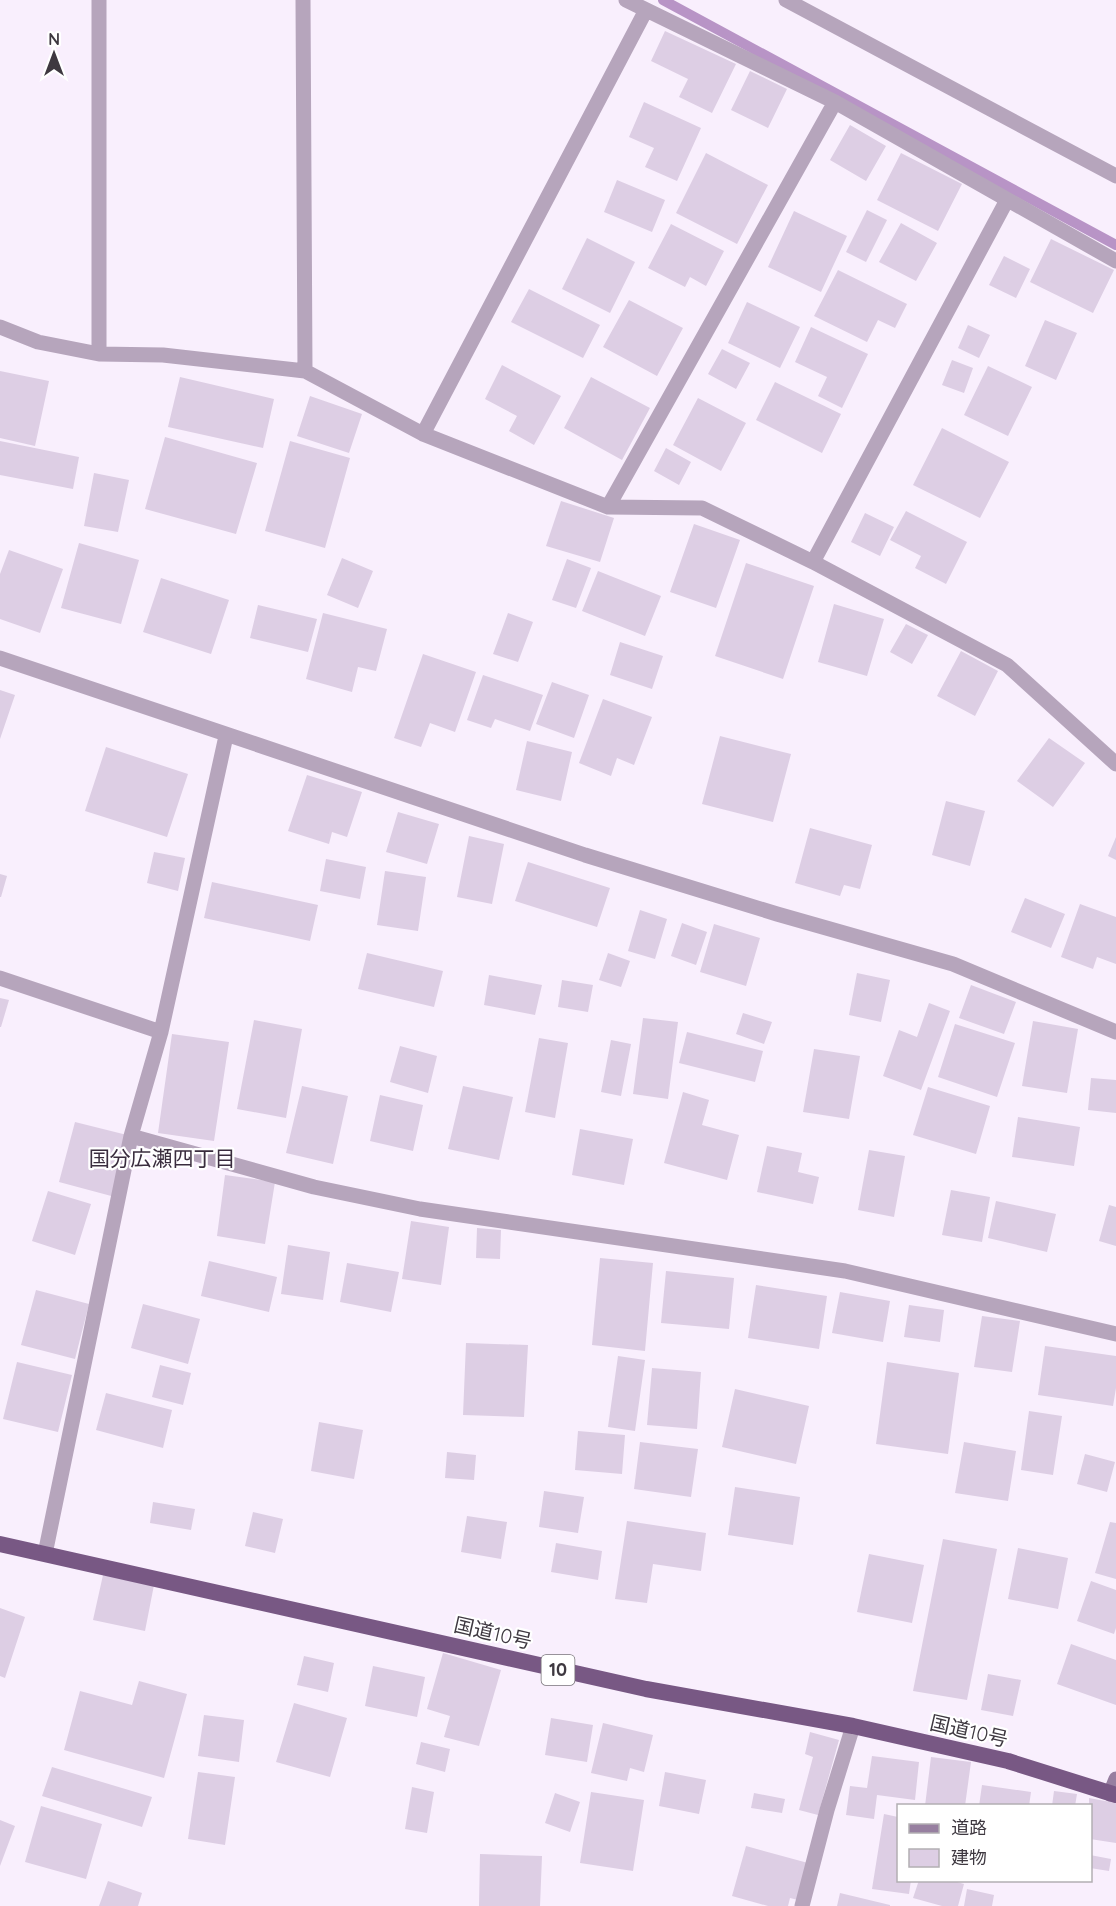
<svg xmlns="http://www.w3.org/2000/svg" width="1116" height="1906" font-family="Quicksand,'Noto Sans JP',sans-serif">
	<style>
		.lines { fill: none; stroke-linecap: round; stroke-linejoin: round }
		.stream { stroke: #b894c6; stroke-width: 10 }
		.building { fill: #ddcee4 }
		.minor { stroke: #b6a5bc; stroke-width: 15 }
		.secondary { stroke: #977fa0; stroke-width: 15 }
		.trunk { stroke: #785884; stroke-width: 16 }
		.labels { text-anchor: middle; stroke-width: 4.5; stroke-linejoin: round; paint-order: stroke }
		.shield { fill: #fff; stroke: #787479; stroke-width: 1.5 }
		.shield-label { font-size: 18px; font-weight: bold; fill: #3e3840 }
		.street-label { font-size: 20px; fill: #3e3840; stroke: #fff }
		.neighbourhood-label { font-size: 21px; fill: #3a2d3e; stroke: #fff }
	</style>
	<rect width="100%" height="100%" fill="#f9effd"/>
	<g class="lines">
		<!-- stream -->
		<path class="stream" d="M663 0 1116 245"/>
	</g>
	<!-- building -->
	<path class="building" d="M665 31 736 64 712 113 679 97 688 79 651 61Z
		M750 71 787 89 768 128 731 110Z
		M644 102 701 128 677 181 645 167 654 148 629 137Z
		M850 125 886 146 866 181 830 160Z
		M706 153 768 185 737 244 676 213Z
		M901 153 962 184 938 231 877 200Z
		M617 180 665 200 652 232 604 212Z
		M867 210 887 220 866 262 846 252Z
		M794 211 847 236 821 292 768 267Z
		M901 223 937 243 916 281 879 262Z
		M671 224 724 251 706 286 690 277 685 287 648 268Z
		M587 238 635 262 610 313 562 289Z
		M1051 239 1114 270 1093 313 1030 282Z
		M1004 256 1030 269 1016 298 989 285Z
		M838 270 907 304 895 328 878 320 867 342 814 316Z
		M529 289 600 325 583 358 511 322Z
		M629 300 683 328 657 376 603 347Z
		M747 302 800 327 780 368 728 343Z
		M1045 320 1077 333 1056 380 1025 366Z
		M968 325 990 335 979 358 958 348Z
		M811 327 868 354 842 408 818 396 827 377 795 362Z
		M722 349 750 363 736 389 708 374Z
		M952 360 973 368 964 393 942 385Z
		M502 365 561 396 534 445 509 431 517 416 485 399Z
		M988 366 1032 387 1008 436 964 415Z
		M0 371 49 381 35 446 0 438Z
		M180 377 274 399 263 448 168 427Z
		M591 377 650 408 622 460 564 428Z
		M775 382 841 414 822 453 756 420Z
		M310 396 362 414 349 453 297 436Z
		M698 398 746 423 721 471 673 445Z
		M942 428 1009 462 980 518 913 485Z
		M165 437 257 463 236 534 145 509Z
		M0 441 79 457 73 489 0 475Z
		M290 441 350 458 325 548 265 531Z
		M666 448 691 462 679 485 654 471Z
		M94 473 129 480 118 532 84 526Z
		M561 501 614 518 600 562 546 546Z
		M906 511 967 542 946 584 915 568 921 556 890 540Z
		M865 513 894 527 880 556 851 542Z
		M694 524 740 540 716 608 670 592Z
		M79 543 139 560 121 624 61 608Z
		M9 550 63 569 40 633 0 619V574Z
		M342 558 373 571 358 608 327 595Z
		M567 559 591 568 576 608 552 600Z
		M746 563 814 586 783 679 715 656Z
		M598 571 661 596 645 636 582 611Z
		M161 578 229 600 211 654 143 632Z
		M834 604 884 619 867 676 818 662Z
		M258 605 317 619 308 652 250 638Z
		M323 613 387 629 376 671 358 667 352 692 306 679Z
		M508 613 533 622 518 662 493 654Z
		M906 624 928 635 912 664 890 652Z
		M620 642 663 656 652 689 610 675Z
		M961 651 998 671 975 716 937 696Z
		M423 654 476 672 455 732 430 723 421 747 394 738Z
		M483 675 543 695 530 731 495 719 491 728 467 720Z
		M552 682 589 695 574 738 536 724Z
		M0 690 15 695 0 739Z
		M603 699 652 717 634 765 617 758 611 776 579 763Z
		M720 736 791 754 773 822 702 804Z
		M1049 738 1085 763 1053 807 1017 781Z
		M527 741 572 752 561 801 516 790Z
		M106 747 188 774 167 837 85 811Z
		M307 775 362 792 347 837 332 832 329 844 288 831Z
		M946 801 985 811 970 866 932 855Z
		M398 812 439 824 427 864 386 852Z
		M810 828 872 845 860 889 844 885 840 896 795 883Z
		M469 836 504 844 492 904 457 897Z
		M1116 837V860L1108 856Z
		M154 852 185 858 178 891 147 883Z
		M326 859 366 867 360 899 320 891Z
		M528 862 610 888 597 927 515 901Z
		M385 871 426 877 418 931 377 925Z
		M0 874 7 876 1 897H0Z
		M212 882 318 905 310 941 204 918Z
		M1025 898 1065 914 1051 948 1011 932Z
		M1080 904 1116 917V964L1097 957 1093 969 1061 957Z
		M640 910 667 919 655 959 628 951Z
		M682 923 707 932 696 965 671 956Z
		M714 924 760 938 746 986 700 972Z
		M367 953 443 971 434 1007 358 989Z
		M608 953 630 961 621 987 599 980Z
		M857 973 890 980 881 1022 849 1015Z
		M489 975 542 985 535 1015 484 1005Z
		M562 980 593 985 588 1012 558 1007Z
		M971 985 1016 1002 1004 1034 959 1018Z
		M0 998 9 1000 1 1027H0Z
		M929 1003 950 1011 921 1090 883 1076 899 1030 917 1037Z
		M743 1013 772 1022 764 1044 736 1034Z
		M643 1018 678 1022 668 1099 633 1094Z
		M254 1020 302 1029 286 1118 237 1109Z
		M1033 1021 1078 1029 1067 1093 1022 1086Z
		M955 1024 1015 1043 997 1097 938 1077Z
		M687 1032 763 1051 755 1082 679 1063Z
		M172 1034 229 1042 214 1141 158 1133Z
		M539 1038 568 1043 555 1118 525 1112Z
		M611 1040 631 1044 621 1096 601 1092Z
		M400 1046 437 1056 428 1093 390 1082Z
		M814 1049 860 1056 849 1119 803 1112Z
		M1091 1078 1116 1080V1113L1088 1110Z
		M302 1086 348 1096 333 1164 286 1153Z
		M463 1086 513 1097 499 1160 448 1149Z
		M928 1087 990 1106 976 1154 913 1135Z
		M683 1092 709 1100 702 1125 739 1135 727 1180 664 1163Z
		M380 1095 423 1105 413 1151 370 1141Z
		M1018 1117 1080 1127 1074 1166 1012 1157Z
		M75 1122 131 1136 115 1197 59 1182Z
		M580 1129 633 1139 624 1185 572 1175Z
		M767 1146 802 1153 798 1172 819 1177 813 1204 757 1192Z
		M869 1150 905 1156 894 1217 858 1210Z
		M225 1175 275 1182 265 1244 217 1236Z
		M951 1190 990 1197 982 1242 942 1235Z
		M48 1191 91 1204 75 1255 32 1241Z
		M996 1201 1056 1214 1047 1252 988 1238Z
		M1109 1205 1116 1207V1246L1099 1241Z
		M411 1221 449 1227 441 1285 402 1279Z
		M477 1228 501 1230 500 1259 476 1258Z
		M288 1245 330 1252 323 1300 281 1294Z
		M600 1258 653 1263 645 1351 592 1345Z
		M209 1261 277 1277 269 1312 201 1296Z
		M347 1263 399 1272 391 1312 340 1302Z
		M666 1271 734 1278 729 1329 661 1323Z
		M756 1285 827 1296 819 1349 748 1338Z
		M36 1290 89 1304 75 1359 21 1345Z
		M840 1292 890 1301 883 1342 832 1333Z
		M143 1304 200 1319 188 1364 131 1348Z
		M909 1305 944 1310 940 1342 904 1337Z
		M982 1316 1020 1321 1012 1372 974 1367Z
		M466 1343 528 1345 524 1417 463 1415Z
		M1045 1346 1116 1356V1388L1113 1406 1038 1395Z
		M618 1356 645 1360 635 1431 608 1427Z
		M17 1362 72 1375 58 1432 3 1419Z
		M887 1362 959 1373 948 1454 876 1444Z
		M160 1365 191 1373 183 1405 152 1397Z
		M652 1368 701 1372 697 1429 647 1425Z
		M735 1389 809 1406 796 1464 722 1447Z
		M106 1393 172 1410 163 1448 96 1430Z
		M1029 1411 1062 1416 1053 1475 1021 1470Z
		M319 1422 363 1430 354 1479 311 1471Z
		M578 1431 625 1435 622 1474 575 1470Z
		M640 1442 698 1449 691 1497 634 1489Z
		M964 1442 1016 1451 1008 1501 955 1493Z
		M447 1452 476 1455 474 1480 445 1478Z
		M1085 1454 1115 1462 1107 1492 1077 1484Z
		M735 1487 800 1497 793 1545 728 1535Z
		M544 1491 584 1497 578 1533 539 1527Z
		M153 1502 195 1509 191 1530 150 1523Z
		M253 1512 283 1519 275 1553 245 1546Z
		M467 1516 507 1522 501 1559 461 1552Z
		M627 1521 706 1533 701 1571 653 1564 647 1603 615 1599Z
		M1110 1522 1116 1523V1579L1095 1573Z
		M943 1539 997 1549 967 1700 913 1691Z
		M556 1543 602 1551 598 1580 551 1572Z
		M1018 1548 1068 1558 1058 1609 1008 1599Z
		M869 1554 924 1565 912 1623 857 1612Z
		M103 1575 154 1585 145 1631 93 1620Z
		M1091 1581 1116 1590V1628L1114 1634 1077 1621Z
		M0 1608 25 1617 5 1678 0 1676Z
		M1071 1644 1116 1660V1705L1057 1684Z
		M443 1653 501 1670 479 1746 444 1737 450 1716 427 1709Z
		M304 1656 334 1663 328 1692 297 1685Z
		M373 1666 425 1677 417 1717 365 1706Z
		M988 1674 1021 1680 1013 1716 981 1710Z
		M139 1681 187 1694 164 1778 64 1750 80 1691 132 1705Z
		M294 1703 347 1718 330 1777 276 1762Z
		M204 1715 244 1720 239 1762 198 1756Z
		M551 1718 593 1725 587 1762 545 1755Z
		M603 1723 653 1735 644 1772 630 1768 627 1781 591 1773Z
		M810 1732 839 1740 818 1815 799 1810 813 1757 805 1754Z
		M421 1742 450 1749 445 1772 416 1764Z
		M872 1756 919 1762 915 1800 877 1795 874 1819 846 1815 850 1786 867 1788Z
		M931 1757 971 1762 965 1806H925Z
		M52 1767 152 1797 142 1827 42 1796Z
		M198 1772 235 1777 225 1845 188 1839Z
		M665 1772 706 1780 699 1814 659 1806Z
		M982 1785 1031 1792 1029 1806H979Z
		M412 1787 434 1792 427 1833 405 1829Z
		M1054 1791 1077 1794 1075 1806H1052Z
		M591 1792 644 1800 633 1871 580 1863Z
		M555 1793 580 1802 570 1832 545 1823Z
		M754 1793 785 1799 782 1813 751 1808Z
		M1089 1798 1116 1803V1843L1090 1839Z
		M41 1806 102 1824 86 1879 25 1862Z
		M884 1814 898 1817V1880H911L909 1894 872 1889Z
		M0 1820 15 1826 0 1866Z
		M746 1846 808 1863 798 1900 790 1898 788 1906H768L732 1896Z
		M480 1854 542 1856 540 1906H479Z
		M1090 1855 1111 1859 1109 1871 1090 1868Z
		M919 1880H950L964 1884 958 1906H942L913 1898Z
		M108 1881 142 1893 138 1906H99Z
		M967 1889 994 1895 992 1906H964Z
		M840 1893 890 1905V1906H837Z"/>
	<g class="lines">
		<!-- minor -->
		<path class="minor" d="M99 0V354
			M303 0 305 371
			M626 0 835 102 1116 261
			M786 0 1116 176
			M0 327 38 342 99 354 163 355 305 371 423 434 608 507 702 508 813 562 1007 665 1116 764
			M423 434 646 10
			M608 507 835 102
			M813 562 1007 200
			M0 658 585 855 777 914 953 964 1116 1032
			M0 978 161 1032
			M131 1136 314 1187 420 1209 845 1271 1116 1334
			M45 1554 131 1136 161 1032 226 736
			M802 1906 827 1810 853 1726"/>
		<!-- secondary -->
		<path class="secondary" d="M1110 1794 1116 1779"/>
		<!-- trunk -->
		<path class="trunk" d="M0 1544 646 1689 853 1726 1008 1761 1116 1795"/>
	</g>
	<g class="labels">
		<!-- shield labels -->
		<rect class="shield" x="541.5" y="1655" width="33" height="30" rx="4.5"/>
		<g class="shield-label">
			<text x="558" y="1676">10</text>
		</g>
		<!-- street labels -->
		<g class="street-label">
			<text transform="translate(493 1633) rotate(13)" y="7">国道10号</text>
			<text transform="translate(969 1731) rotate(13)" y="7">国道10号</text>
		</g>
		<!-- neighbourhood labels -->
		<g class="neighbourhood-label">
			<text x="162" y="1166">国分広瀬四丁目</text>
		</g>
	</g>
	<!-- legend -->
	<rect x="897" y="1804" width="195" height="78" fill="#ffffff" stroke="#b2afb3" stroke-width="1.5"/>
	<rect x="909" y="1824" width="30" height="9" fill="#977fa0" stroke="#b2afb3" stroke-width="1.5"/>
	<text x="951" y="1834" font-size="18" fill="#3e3840">道路</text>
	<rect x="909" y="1849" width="30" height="18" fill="#ddcee4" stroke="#b2afb3" stroke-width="1.5"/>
	<text x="951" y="1864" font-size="18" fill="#3e3840">建物</text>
	<!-- north arrow -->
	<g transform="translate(54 54)" stroke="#ffffff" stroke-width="4.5" paint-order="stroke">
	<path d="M0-4.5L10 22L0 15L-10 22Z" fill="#3e3840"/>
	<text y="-9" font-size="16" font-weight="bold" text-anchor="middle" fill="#3e3840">N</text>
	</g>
</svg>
